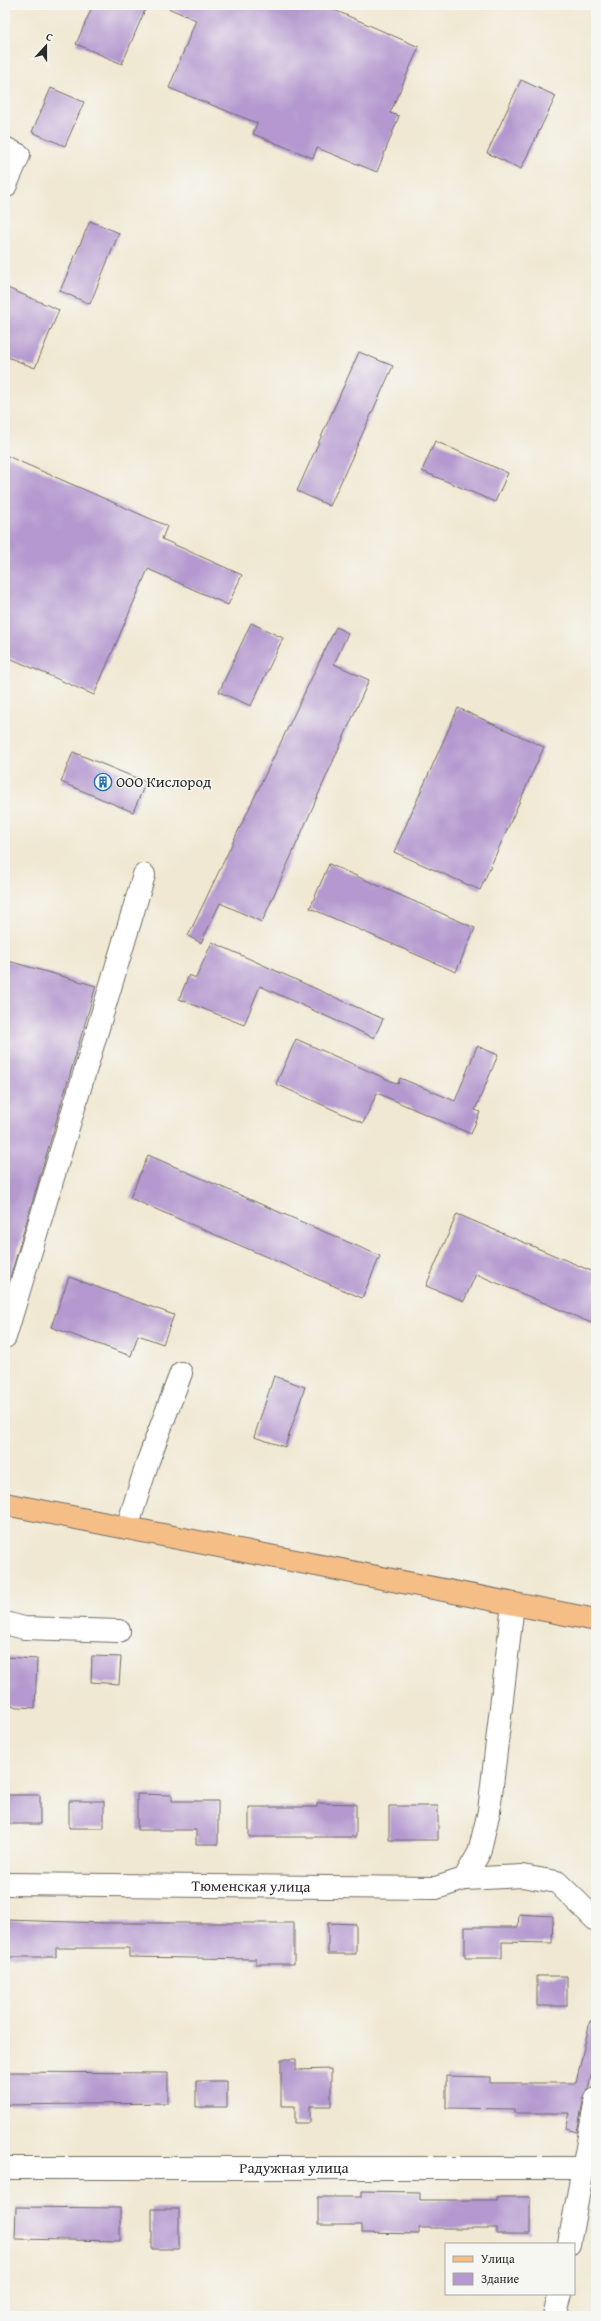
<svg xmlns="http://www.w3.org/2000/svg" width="601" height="2321" font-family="'Gentium Book Plus',serif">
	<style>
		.building { fill: #b498cf }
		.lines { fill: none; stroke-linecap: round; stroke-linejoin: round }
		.minor-casing { stroke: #706d65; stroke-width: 24 }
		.major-casing { stroke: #706d65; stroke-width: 24 }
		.minor { stroke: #fff; stroke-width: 22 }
		.major { stroke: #f6be87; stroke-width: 22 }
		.labels { text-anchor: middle; stroke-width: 3; stroke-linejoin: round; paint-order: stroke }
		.poi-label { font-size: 15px; fill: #2b2b2b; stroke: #f6f6f2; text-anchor: start }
		.street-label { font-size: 15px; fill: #2b2b2b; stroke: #f6f6f2 }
	</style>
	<rect width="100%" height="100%" fill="#f6f6f2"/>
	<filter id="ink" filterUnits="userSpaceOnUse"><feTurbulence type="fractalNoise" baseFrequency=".025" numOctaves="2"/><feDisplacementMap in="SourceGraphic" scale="8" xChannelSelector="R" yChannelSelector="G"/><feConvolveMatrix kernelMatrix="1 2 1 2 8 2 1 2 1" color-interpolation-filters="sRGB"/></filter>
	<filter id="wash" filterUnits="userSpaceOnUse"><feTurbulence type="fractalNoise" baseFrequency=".012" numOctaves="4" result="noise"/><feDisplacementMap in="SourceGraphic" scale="16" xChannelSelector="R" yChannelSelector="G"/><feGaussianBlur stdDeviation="0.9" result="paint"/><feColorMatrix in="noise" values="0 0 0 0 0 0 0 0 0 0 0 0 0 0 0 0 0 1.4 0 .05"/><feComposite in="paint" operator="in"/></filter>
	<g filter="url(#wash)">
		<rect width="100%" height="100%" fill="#f0e8d2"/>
		<g id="blocks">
			<!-- building -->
			<path class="building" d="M93 5H147L122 64 76 44Z
				M161 5H323L419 47 390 113 399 116 377 172 317 148 313 158 253 134 257 123 169 88 196 20Z
				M521 80 556 96 521 169 487 153Z
				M51 88 84 102 65 146 32 132Z
				M90 221 119 233 90 304 60 291Z
				M5 287 59 310 35 368 5 356Z
				M359 352 393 366 330 506 297 491Z
				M435 441 508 473 495 502 422 471Z
				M5 455 167 526 162 539 242 575 228 605 148 569 94 695 5 656Z
				M251 623 283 638 251 706 219 692Z
				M336 627 348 633 334 664 369 680 262 922 220 903 201 943 188 936Z
				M458 708 544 747 480 890 394 852Z
				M73 752 146 782 133 812 61 782Z
				M329 864 475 928 456 972 310 908Z
				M212 942 383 1019 374 1038 260 986 244 1025 179 999 189 975 196 978Z
				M5 960 96 986 7 1288H5Z
				M296 1039 398 1084 400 1078 455 1101 477 1046 498 1055 475 1110 480 1112 471 1134 377 1093 363 1123 276 1084Z
				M148 1155 380 1256 362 1298 130 1198Z
				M457 1214 596 1273V1325L476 1274 464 1301 426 1286Z
				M69 1277 174 1315 163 1344 138 1335 131 1356 51 1327Z
				M274 1376 305 1387 285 1447 254 1437Z
				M92 1656 121 1657 119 1684 91 1682Z
				M5 1657 37 1659 35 1708 5 1706Z
				M137 1794 172 1795V1801H218V1844H196V1830H137Z
				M5 1795H40V1824H5Z
				M69 1801H104V1828H69Z
				M317 1803 356 1804V1837H249V1807H317Z
				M389 1806H438V1840H389Z
				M519 1914 553 1916 552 1943 502 1942V1958H465V1927H518Z
				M5 1920 106 1923H294V1964H256V1959L129 1957V1948H56V1957H5Z
				M328 1923 356 1924V1954H328Z
				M537 1976H567V2006H537Z
				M590 2021 596 2022V2054L588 2090 584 2097 577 2132 566 2129 570 2113H514V2109L446 2108V2076L490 2077V2083H576Z
				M281 2059H296V2070L331 2069V2106H310V2123H295V2106H281Z
				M5 2072 168 2073V2103L5 2105Z
				M196 2081H227V2107H196Z
				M362 2191 420 2192V2200H497V2197H530V2234H497V2228H419V2234L362 2233V2225H318V2197H362Z
				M16 2207 120 2208V2241L15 2239Z
				M152 2209H179V2249H152Z"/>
		</g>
	</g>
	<g filter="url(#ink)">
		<use href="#blocks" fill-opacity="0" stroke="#706d65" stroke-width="1"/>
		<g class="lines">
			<defs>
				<g id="minor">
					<path d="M5 148 19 155 5 187"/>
					<path d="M5 1337 144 875"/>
					<path d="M127 1528 148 1461 181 1373"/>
					<path d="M5 1623 24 1628 119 1631"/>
					<path d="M464 1879 522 1876 557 1882 596 1920"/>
					<path id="s1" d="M5 1884 436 1888 464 1879 479 1853 489 1811 513 1604"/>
					<path id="s2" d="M5 2168H583"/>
					<path d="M569 2244 596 2099"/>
					<path d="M554 2316 560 2294"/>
				</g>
				<path id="major" d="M5 1504 596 1620"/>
			</defs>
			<!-- minor casing -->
			<use href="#minor" class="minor-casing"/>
			<!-- major casing -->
			<use href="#major" class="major-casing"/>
			<!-- minor -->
			<use href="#minor" class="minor"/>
			<!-- major -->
			<use href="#major" class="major"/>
		</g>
	</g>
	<!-- icons -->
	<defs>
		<symbol id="building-ring" viewBox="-11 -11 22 22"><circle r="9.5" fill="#f6f6f2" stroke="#1f6fb2" stroke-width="1.5"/><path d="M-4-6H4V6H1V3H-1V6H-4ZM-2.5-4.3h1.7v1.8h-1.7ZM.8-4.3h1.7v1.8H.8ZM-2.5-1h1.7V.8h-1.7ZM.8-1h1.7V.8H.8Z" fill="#1f6fb2"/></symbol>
	</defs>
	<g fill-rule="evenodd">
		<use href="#building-ring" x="93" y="772" width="20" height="20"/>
	</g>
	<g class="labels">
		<!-- poi labels -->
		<g class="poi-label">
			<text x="116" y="787">ООО Кислород</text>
		</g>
		<!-- street labels -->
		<g class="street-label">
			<text dy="5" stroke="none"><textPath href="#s1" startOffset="246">Тюменская улица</textPath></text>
			<text dy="5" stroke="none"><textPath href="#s2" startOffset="289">Радужная улица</textPath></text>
		</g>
	</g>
	<!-- margin -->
	<rect width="601" height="2321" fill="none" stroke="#f6f6f2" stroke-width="20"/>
	<!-- legend -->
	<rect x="445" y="2243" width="130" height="52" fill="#f6f6f2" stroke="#a5a5a2"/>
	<rect x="453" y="2256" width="20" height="6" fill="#f6be87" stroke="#a5a5a2"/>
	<text x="481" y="2263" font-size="12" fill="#2b2b2b">Улица</text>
	<rect x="453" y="2273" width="20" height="12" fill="#b498cf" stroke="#a5a5a2"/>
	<text x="481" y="2283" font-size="12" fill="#2b2b2b">Здание</text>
	<!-- north arrow -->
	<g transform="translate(46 46) rotate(21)" stroke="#f6f6f2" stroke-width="3" paint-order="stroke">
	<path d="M0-3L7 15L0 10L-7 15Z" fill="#2b2b2b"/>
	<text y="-6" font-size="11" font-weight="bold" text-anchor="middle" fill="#2b2b2b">С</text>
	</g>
</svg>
